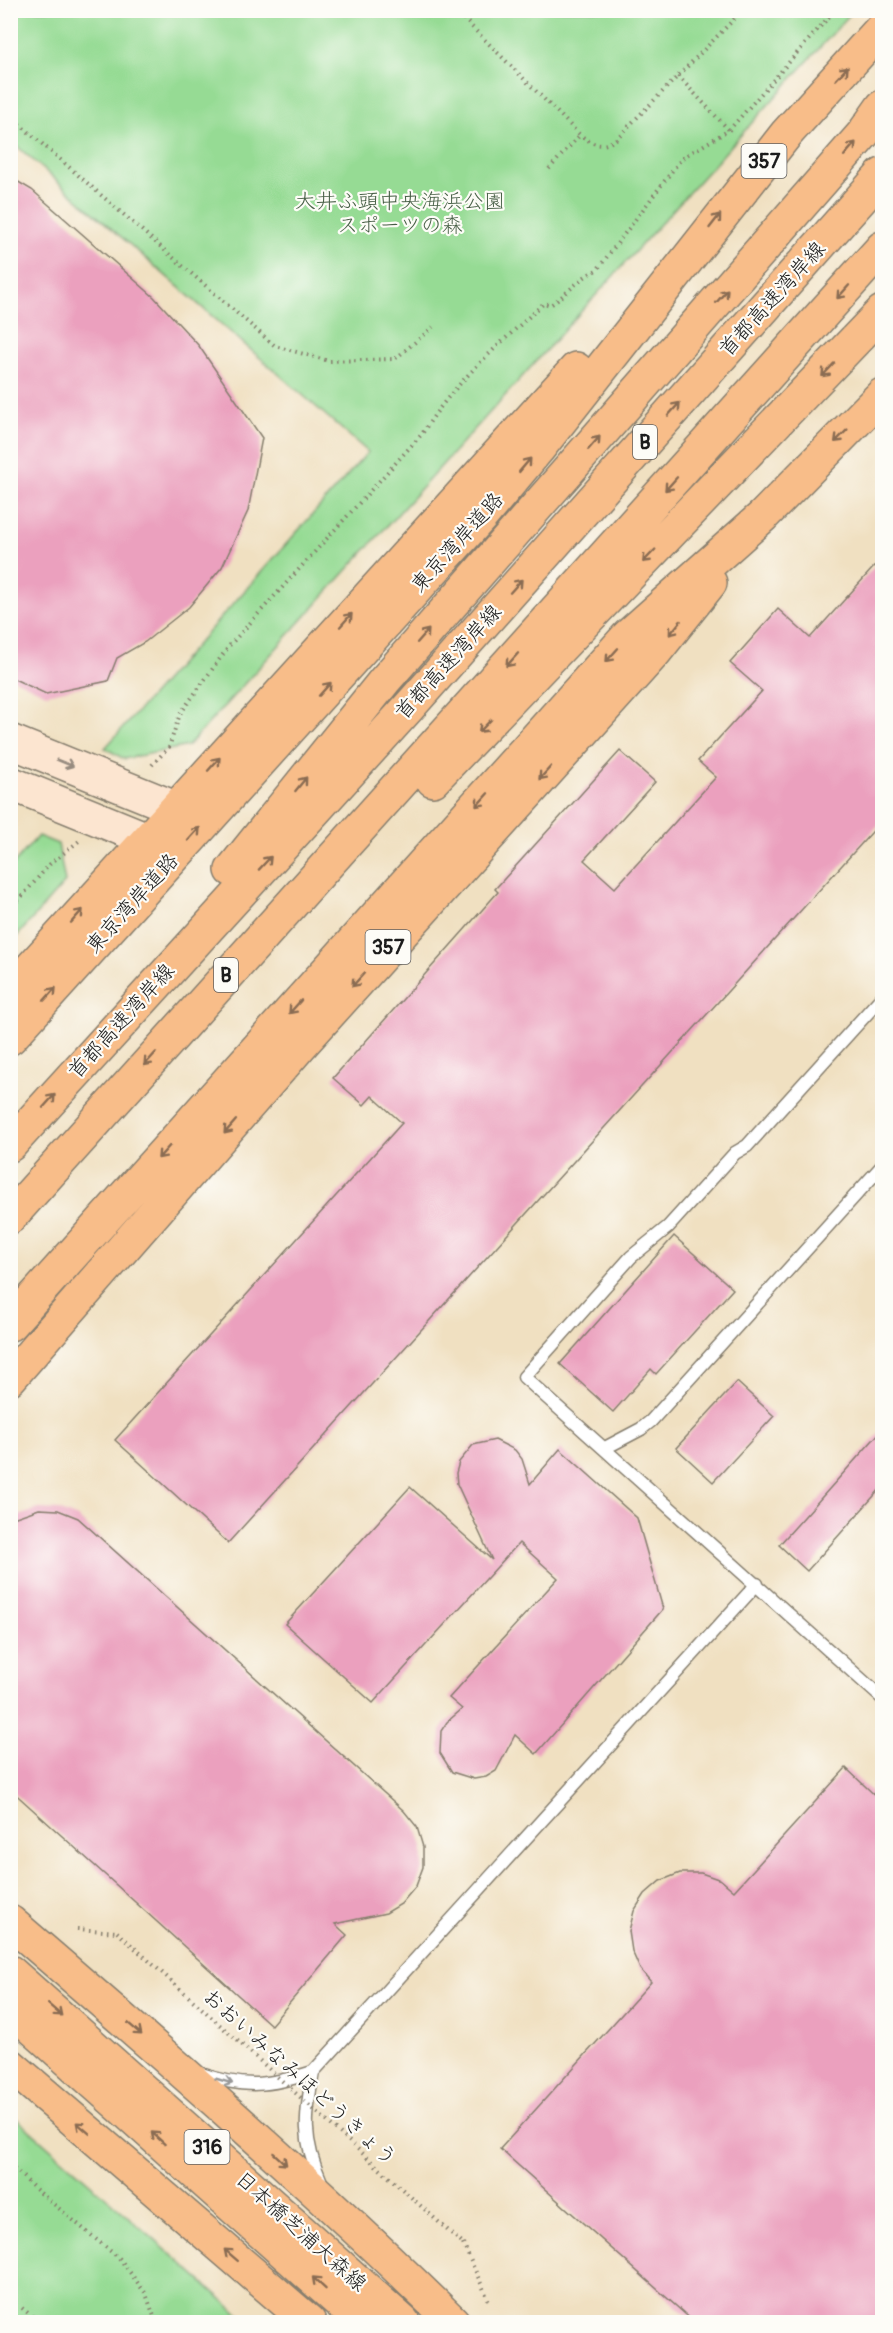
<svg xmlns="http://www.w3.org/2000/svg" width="893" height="2333" font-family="Pangolin,'Klee One',sans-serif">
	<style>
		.green { fill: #96db94; stroke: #597c58; stroke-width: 1.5 }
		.building { fill: #eba0be }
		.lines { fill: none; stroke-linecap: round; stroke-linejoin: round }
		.lane-casing { stroke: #867e6e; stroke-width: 15 }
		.secondary-casing { stroke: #867e6e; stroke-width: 36 }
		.primary-casing { stroke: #867e6e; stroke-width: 36 }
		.highway-casing { stroke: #867e6e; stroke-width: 36 }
		.path { stroke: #867e6e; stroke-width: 4; stroke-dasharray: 1.5 4.5; stroke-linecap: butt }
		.lane { stroke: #fff; stroke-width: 12 }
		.secondary { stroke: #fce5d0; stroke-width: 33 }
		.primary { stroke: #f8bd89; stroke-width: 33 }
		.highway { stroke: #f8bd89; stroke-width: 33 }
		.path-bridge { stroke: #867e6e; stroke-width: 4; stroke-dasharray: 1.5 4.5; stroke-linecap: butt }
		.oneway { stroke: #8a6c52 }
		.oneway2 { stroke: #978b7f }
		.oneway3 { stroke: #999 }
		.labels { text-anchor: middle; stroke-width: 4.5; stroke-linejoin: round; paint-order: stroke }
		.shield { fill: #fdfcf7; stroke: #605f5e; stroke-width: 1.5 }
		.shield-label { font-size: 20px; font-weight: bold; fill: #1c1c1c }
		.park-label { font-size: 21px; fill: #475f46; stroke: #fdfcf7 }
		.street-label { font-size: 21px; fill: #1c1c1c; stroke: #fdfcf7 }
	</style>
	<rect width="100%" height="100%" fill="#fdfcf7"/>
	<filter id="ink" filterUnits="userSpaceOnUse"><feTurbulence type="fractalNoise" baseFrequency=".0167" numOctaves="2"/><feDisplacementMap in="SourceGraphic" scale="12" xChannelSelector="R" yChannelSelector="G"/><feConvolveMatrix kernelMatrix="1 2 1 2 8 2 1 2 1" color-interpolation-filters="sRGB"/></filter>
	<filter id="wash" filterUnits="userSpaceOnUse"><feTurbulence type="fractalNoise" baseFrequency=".008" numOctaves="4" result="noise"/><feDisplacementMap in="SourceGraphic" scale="24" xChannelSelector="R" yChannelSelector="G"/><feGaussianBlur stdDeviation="1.35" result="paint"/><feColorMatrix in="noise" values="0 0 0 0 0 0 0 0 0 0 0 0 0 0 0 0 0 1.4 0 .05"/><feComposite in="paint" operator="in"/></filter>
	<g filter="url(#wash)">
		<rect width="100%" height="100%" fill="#f0e0c1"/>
		<!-- green -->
		<path class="green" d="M11 10H853V11L188 746 124 759 105 748 368 452 11 141Z
			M38 836 58 844 65 882 11 943V867Z
			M10 2113 248 2322H11Z"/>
		<g id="blocks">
			<!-- building -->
			<path class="building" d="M10 177 32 190 154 297 199 346 262 438 248 511 222 567 189 607 145 642 117 658 108 681 46 694 10 677Z
				M882 558V821L228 1543 115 1440 402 1123 372 1096 364 1105 333 1078 498 892 495 889 620 751 655 782 584 860 615 888 716 777 698 761 762 691 730 663 778 609 810 638Z
				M674 1236 733 1289 656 1374 651 1369 613 1412 560 1364Z
				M737 1382 774 1416 713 1482 676 1448Z
				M882 1430V1487L807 1571 779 1545Z
				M495 1440 515 1450 522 1459 530 1484 560 1449 637 1518 663 1609 536 1754 515 1735 496 1771 486 1777 474 1779 452 1772 440 1753 441 1731 447 1722 462 1709 449 1698 558 1578 519 1543 373 1703 285 1624 410 1487 492 1560 457 1484 456 1473 459 1462 473 1445Z
				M39 1509 58 1510 78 1518 404 1811 417 1827 423 1847V1867L416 1886 401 1904 386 1913 335 1924 347 1935 271 2025 10 1789V1519Z
				M846 1768 882 1802V2322H694L500 2149 651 1982 640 1969 632 1951 629 1931 634 1911 645 1894 660 1881 680 1873H701L721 1880 734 1891Z"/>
		</g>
	</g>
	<g filter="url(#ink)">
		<use href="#blocks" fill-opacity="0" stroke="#867e6e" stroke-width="1.5"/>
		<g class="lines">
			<defs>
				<path id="lane" d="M882 997 747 1146 735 1153 668 1227 631 1257 524 1377 882 1698
					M605 1448 641 1429 651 1421 882 1166
					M313 2072C305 2117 302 2139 321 2182
					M201 2074C245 2089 270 2086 313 2072L757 1584"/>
				<path id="secondary" d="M10 741 175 808
					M10 783 147 839"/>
				<path id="primary" d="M10 1922C161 2052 311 2182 453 2322
					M10 1972 403 2322
					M10 2008 362 2322
					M10 2065 309 2322"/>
				<path id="highway" d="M433 780 882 312
					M232 870 385 680 863 134 882 107
					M10 991 576 369
					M10 1038 481 517 538 449 787 133 882 28
					M10 1145 408 708 882 175
					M10 1217 882 248
					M10 1324 628 636 763 516 882 395
					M10 1378 300 1046 655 652 710 583"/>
			</defs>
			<!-- lane casing -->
			<use href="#lane" class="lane-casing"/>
			<!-- secondary casing -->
			<use href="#secondary" class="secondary-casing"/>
			<!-- primary casing -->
			<use href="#primary" class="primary-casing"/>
			<!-- highway casing -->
			<use href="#highway" class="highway-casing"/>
			<!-- path -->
			<path class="path" d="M455 10 580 135C594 145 602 149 616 139L743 10
				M678 76 729 130
				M10 116 275 346 329 361 395 359 433 327
				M549 169 580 135
				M152 765 169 747 180 714 229 646 422 434C452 384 501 343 544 303L550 305C567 295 578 278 597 270L682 158 729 130 835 10
				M10 910 50 864 79 841
				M77 1929 117 1932
				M10 2164 33 2187 120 2259 146 2294 156 2322
				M463 2244 489 2301
				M22 2308 39 2322"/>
			<!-- lane -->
			<use href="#lane" class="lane"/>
			<!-- secondary -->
			<use href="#secondary" class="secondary"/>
			<!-- primary -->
			<use href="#primary" class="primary"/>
			<!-- highway -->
			<use href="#highway" class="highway"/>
			<!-- path-bridge -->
			<path class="path-bridge" d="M117 1932 463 2244"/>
		</g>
		<!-- one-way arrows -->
		<defs><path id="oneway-shaft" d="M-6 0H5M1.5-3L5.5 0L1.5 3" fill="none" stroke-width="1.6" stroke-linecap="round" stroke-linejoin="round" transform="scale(1.5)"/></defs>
		<g class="oneway">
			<use href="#oneway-shaft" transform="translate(842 73) rotate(-47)"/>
			<use href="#oneway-shaft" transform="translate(850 149) rotate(-49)"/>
			<use href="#oneway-shaft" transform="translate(715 221) rotate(-52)"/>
			<use href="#oneway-shaft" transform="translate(843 292) rotate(132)"/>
			<use href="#oneway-shaft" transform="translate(722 296) rotate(-49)"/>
			<use href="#oneway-shaft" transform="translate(828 370) rotate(133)"/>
			<use href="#oneway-shaft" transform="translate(674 409) rotate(-48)"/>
			<use href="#oneway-shaft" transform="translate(841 436) rotate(135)"/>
			<use href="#oneway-shaft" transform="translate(594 443) rotate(-49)"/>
			<use href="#oneway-shaft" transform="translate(525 465) rotate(-50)"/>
			<use href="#oneway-shaft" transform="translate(671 484) rotate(132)"/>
			<use href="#oneway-shaft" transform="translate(649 556) rotate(134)"/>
			<use href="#oneway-shaft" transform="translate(516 586) rotate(-48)"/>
			<use href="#oneway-shaft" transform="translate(346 620) rotate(-48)"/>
			<use href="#oneway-shaft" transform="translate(675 628) rotate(129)"/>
			<use href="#oneway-shaft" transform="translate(423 636) rotate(-49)"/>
			<use href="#oneway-shaft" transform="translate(612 655) rotate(132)"/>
			<use href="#oneway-shaft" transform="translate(512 660) rotate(132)"/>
			<use href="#oneway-shaft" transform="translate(325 689) rotate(-48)"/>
			<use href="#oneway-shaft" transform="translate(485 726) rotate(134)"/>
			<use href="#oneway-shaft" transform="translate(214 764) rotate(-48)"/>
			<use href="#oneway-shaft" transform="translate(545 773) rotate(132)"/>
			<use href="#oneway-shaft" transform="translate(301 784) rotate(-51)"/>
			<use href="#oneway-shaft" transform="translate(482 800) rotate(132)"/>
			<use href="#oneway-shaft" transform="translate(194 834) rotate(-48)"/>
			<use href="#oneway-shaft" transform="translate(265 863) rotate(-47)"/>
			<use href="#oneway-shaft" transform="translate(77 916) rotate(-48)"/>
			<use href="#oneway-shaft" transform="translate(358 980) rotate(132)"/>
			<use href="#oneway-shaft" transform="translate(50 994) rotate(-48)"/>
			<use href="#oneway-shaft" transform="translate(295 1007) rotate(132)"/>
			<use href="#oneway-shaft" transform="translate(150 1059) rotate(132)"/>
			<use href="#oneway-shaft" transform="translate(49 1101) rotate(-48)"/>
			<use href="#oneway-shaft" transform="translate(230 1127) rotate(131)"/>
			<use href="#oneway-shaft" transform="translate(164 1152) rotate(132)"/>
			<use href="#oneway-shaft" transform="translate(55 2010) rotate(41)"/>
			<use href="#oneway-shaft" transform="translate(135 2029) rotate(41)"/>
			<use href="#oneway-shaft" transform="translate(83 2128) rotate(-139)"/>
			<use href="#oneway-shaft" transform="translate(158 2138) rotate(-138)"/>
			<use href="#oneway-shaft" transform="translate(280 2159) rotate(42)"/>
			<use href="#oneway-shaft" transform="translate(231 2255) rotate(-139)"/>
			<use href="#oneway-shaft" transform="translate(319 2283) rotate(-137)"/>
		</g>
		<use class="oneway2" href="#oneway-shaft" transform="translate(65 763) rotate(22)"/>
		<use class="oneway3" href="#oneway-shaft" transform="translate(224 2081) rotate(16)"/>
	</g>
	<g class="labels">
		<!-- shield labels -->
		<g class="shield">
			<rect x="741.5" y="144" width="45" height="34" rx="4.5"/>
			<rect x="633" y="425" width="24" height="34" rx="4.5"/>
			<rect x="365.5" y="930" width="45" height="34" rx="4.5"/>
			<rect x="214" y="958" width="24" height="34" rx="4.5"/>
			<rect x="184.5" y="2130" width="45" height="34" rx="4.5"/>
		</g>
		<g class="shield-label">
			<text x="764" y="168">357</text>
			<text x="645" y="449">B</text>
			<text x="388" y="954">357</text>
			<text x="226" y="982">B</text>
			<text x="207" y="2154">316</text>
		</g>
		<!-- park labels -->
		<g class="park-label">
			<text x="400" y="208">大井ふ頭中央海浜公園<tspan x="400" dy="24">スポーツの森</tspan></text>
		</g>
		<!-- street labels -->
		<g class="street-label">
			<text transform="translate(772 299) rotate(-48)" y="7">首都高速湾岸線</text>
			<text transform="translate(457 542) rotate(-48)" y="7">東京湾岸道路</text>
			<text transform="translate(448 662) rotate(-48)" y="7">首都高速湾岸線</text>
			<text transform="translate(132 903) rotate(-48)" y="7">東京湾岸道路</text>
			<text transform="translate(121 1021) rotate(-48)" y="7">首都高速湾岸線</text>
			<text transform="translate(300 2077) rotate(42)" y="7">おおいみなみほどうきょう</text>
			<text transform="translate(301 2231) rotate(42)" y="7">日本橋芝浦大森線</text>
		</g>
	</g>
	<!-- margin -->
	<rect width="893" height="2333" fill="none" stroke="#fdfcf7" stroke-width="36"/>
</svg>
